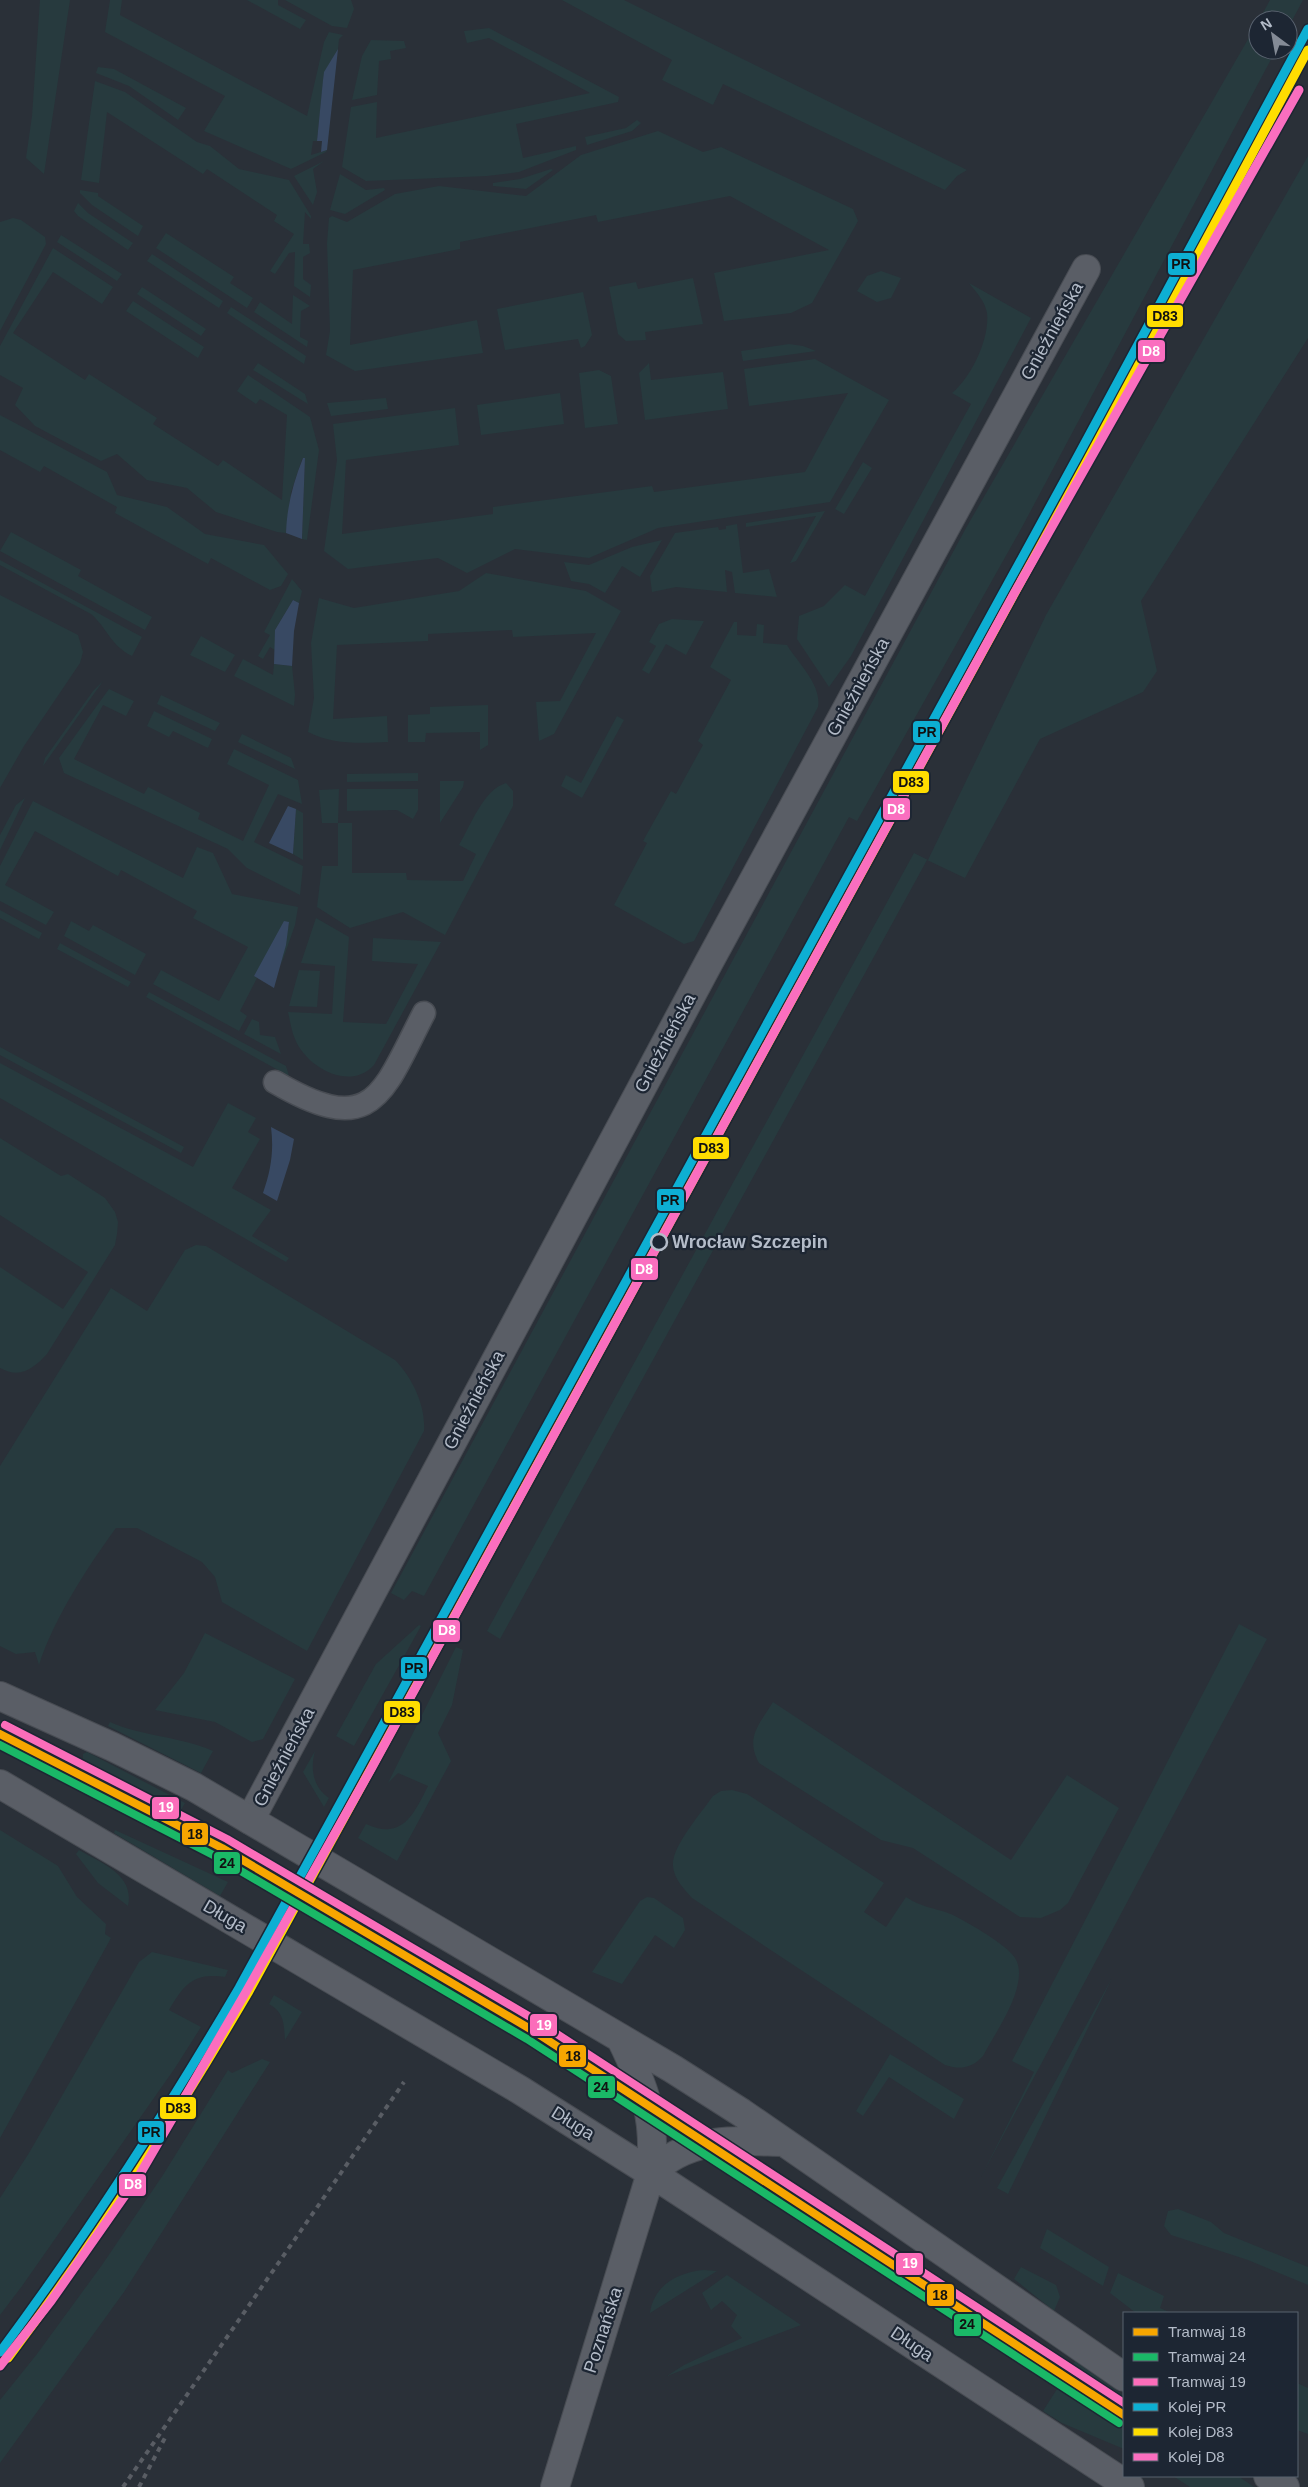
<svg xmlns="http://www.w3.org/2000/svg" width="1308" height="2487" font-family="Arial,sans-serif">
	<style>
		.green { fill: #273a3e }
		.water { fill: #384963 }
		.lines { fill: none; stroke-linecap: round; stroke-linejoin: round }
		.pedestrian-casing { stroke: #484c53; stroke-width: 25 }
		.minor-casing { stroke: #484c53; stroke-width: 30 }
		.tertiary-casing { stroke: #484c53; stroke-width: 30 }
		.pedestrian { stroke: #5a5e66; stroke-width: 22 }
		.minor { stroke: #5a5e66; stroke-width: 28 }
		.tertiary { stroke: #5a5e66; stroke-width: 28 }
		.rail { stroke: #595d64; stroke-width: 4; stroke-dasharray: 5 5; stroke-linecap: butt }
		.rail-1-casing { stroke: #1d2633; stroke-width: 12 }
		.rail-2-casing { stroke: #1d2633; stroke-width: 12 }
		.rail-3-casing { stroke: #1d2633; stroke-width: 12 }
		.rail-1 { stroke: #0dafd3; stroke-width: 9 }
		.rail-2 { stroke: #fd0; stroke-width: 9 }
		.rail-3 { stroke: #fa6ebf; stroke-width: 9 }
		.tram-1-casing { stroke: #1d2633; stroke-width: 11 }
		.tram-2-casing { stroke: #1d2633; stroke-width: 11 }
		.tram-3-casing { stroke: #1d2633; stroke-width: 11 }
		.tram-1 { stroke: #f7a600; stroke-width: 8 }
		.tram-2 { stroke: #1ab867; stroke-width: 8 }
		.tram-3 { stroke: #fb6dba; stroke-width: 8 }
		.stop-dot { fill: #1d2633; stroke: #b4bcc9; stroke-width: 2.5 }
		.labels { text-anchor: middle; stroke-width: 4.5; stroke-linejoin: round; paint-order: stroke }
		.street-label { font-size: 18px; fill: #b4bcc9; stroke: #1d2633 }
		.stop-label { font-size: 18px; font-weight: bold; fill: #b4bcc9; stroke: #1d2633; text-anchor: start }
		.line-badge { stroke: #1d2633; stroke-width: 2 }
		.badge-label { font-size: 14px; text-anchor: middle; font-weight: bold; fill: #fff }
		.pale-badge-label { font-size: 14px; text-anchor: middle; font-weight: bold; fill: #111 }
	</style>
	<rect width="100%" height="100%" fill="#2a3038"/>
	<!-- green -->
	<path class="green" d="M40 0H70L44 174 26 158 32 116Z
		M110 0H122L120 15 307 116 324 42 329 32 343 35 339 39 338 49 324 73 317 141H313L311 155 327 150 326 152 291 169 204 131 225 96 105 32Z
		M247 0H278V5L306 20 300 29Z
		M285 0H351L354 9 347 28 332 26Z
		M562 0H624L967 170 957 176 945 190 723 84 713 105 662 80 672 60Z
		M1270 0H1303L1288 28V20H1259Z
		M1258 22V50H1276L1021 529 857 821 849 817 424 1596 412 1591 404 1600 391 1593 966 528Z
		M489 28 619 97 618 102 516 124 523 158 576 146V150L519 172 487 176 366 181 342 167 351 107 377 102 376 138 590 93 489 38 467 43 464 31Z
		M371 40 404 41 406 48 390 51 391 59 379 61 377 95 352 100 362 56Z
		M98 67 114 69 186 108 178 120 129 86 96 73Z
		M95 81 125 92 197 142 210 146 239 169 289 180 311 216V219L305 212 303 244H309L310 253 303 257V279L311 285 310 297 294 286 295 252 289 253 275 274 270 271 294 234 274 221 277 215 207 169 203 174 107 112 99 183 81 180Z
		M637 120 641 123 632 131 587 145 585 137 626 128Z
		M658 131 703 152 721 147 853 209 858 221 812 303 791 313 724 321 714 273 829 250 730 196 598 222 596 215 460 242V249L353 270 350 345 477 320 483 353 355 371 326 355 330 331 327 243 329 218 332 216 347 222 395 194 439 186 526 196 581 155Z
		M1308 156V338L1141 601 1157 671 1143 692 1040 739 965 878 927 860 500 1639 487 1631 914 853 928 860 1046 615Z
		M324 161 313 169 317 192 313 205 294 176Z
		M551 169 553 170 526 189 493 186V183L520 179Z
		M340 174 366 190 384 188 385 190 345 214 330 210Z
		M80 190 98 193V196L143 226 138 236 92 205 80 193Z
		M78 203 88 213 133 243 128 250 78 216 74 211Z
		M13 218 21 220 45 237 46 244 0 331V222Z
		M166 233 234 277 230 283 253 298 247 308 156 248Z
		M61 235 122 274 117 281 57 242Z
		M53 248 113 287 102 304 53 272 13 333 85 380 89 374 157 418 153 424 218 466 223 460 282 500 287 415 260 399 256 404 237 391 248 375 310 417 319 450 307 540 302 539 305 458 302 459 291 492 286 533 277 532 216 512 187 488 147 480 117 454 101 461 35 426 15 405 23 388 0 375V346Z
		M152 254 223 301 219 308 147 261Z
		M881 271 901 278 891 298 877 302 857 291 867 276Z
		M693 278 703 324 645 332 646 340 626 341 618 334 609 287 636 282 638 289Z
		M969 283 1031 318 851 656 829 687 797 639 799 616 824 606 845 585 865 596 971 404 952 393C971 378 990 338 987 313 985 301 976 292 969 283Z
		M142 287 206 329 201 336 137 294Z
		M583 292 592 335 585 346 581 348 578 339 505 350 497 309Z
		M293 295 310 306 301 311 300 337 308 341 307 347 254 312 260 302 292 324Z
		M133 301 204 347 198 358 126 311Z
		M231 307 306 356 304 364 227 313Z
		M789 344 803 346 816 351 743 361 741 351Z
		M815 359 889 400 830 502 658 528 589 558 515 549 467 573 438 558 348 569 324 551 337 460 333 424 455 408 459 445 346 460 342 534 493 514V507L652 486 654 492 805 472 848 393 749 406 744 369Z
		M258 363 305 394 308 404 253 370Z
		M649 363 651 380 723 372 728 409 645 420 639 373Z
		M599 370 611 376 618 424 585 428 579 373Z
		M560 393 564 424 481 435 477 405Z
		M386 398 388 409 331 416 327 403Z
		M0 415 107 472 117 495 167 507 205 534 264 545 288 574 281 586 270 590 211 558 208 564 115 513 117 507 44 466 40 472 0 450Z
		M863 462 872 468 844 514 835 509Z
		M825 511 796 561 790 563 816 516 746 527V523Z
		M737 524 743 573 769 569 777 597 735 593 732 572 725 570 727 592 676 587 652 592 650 576 675 533 718 527 719 530 726 529V526Z
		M11 532 81 570 78 576 152 617 145 630 0 551Z
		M662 540 640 577 622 566 605 593 589 584 571 581 564 562 589 565 632 547Z
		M0 560 142 637 132 656C110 645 108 629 91 614L0 565Z
		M486 573 586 591 621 611 554 734 539 741 536 702 560 701 596 633 513 637 512 630 428 634V641L337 645 333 719 387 716 388 742C359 743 334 745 308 732L314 698 311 643 319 598 354 608 459 591Z
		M292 579 302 591 299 603 293 600 275 630V650L270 647 263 659 258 656 270 635 264 632Z
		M0 595 78 635 83 652 80 663 24 746 0 788Z
		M672 619 704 621 686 655 666 644 649 674 642 670 656 646 649 642 659 624Z
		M734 622H737V635L756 636 757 624 764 625 763 643 787 645C798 663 822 685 818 707L694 941 684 944 614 905 647 843 643 841 671 791 676 794 703 745 698 741 731 680 710 667Z
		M201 636 235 655 225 672 190 655Z
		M243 659 273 675 274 664 292 666 295 695 294 706 234 676Z
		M103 681 43 766 45 758 93 691Z
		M109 689 134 701 126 716 103 705 74 759 144 794 148 787 200 813 198 819 243 841 269 785 227 764 234 749 298 780 302 804 278 794 254 842 303 866 300 895 247 868 228 849 64 773 59 758Z
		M161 695 220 723 215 731 157 704Z
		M488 705V745L480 750V732L426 733 425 742H408V715L430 714V707Z
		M154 711 212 739 208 748 173 731 169 737 147 726Z
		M617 716 624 720 582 798 561 786 566 775 581 783Z
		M242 734 291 758 295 769 238 742Z
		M418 773V781L347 782V774Z
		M440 781H464L463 787 440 823Z
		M506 783 513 791V806L445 935 403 912 350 928 317 907 322 866H338V823H322L319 790 339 789 338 823H352V873H406L407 880 463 881 476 854 459 845C471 825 483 790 506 783Z
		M347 789H418V810L413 819 397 810 347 811Z
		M25 798 0 850V835L16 805Z
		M33 801 183 878 197 847 213 853 232 894 298 907 295 925 281 965 289 923 254 976 257 978 240 1011 247 1016 239 1031 153 984 161 970 219 1001 248 947 193 918 197 911 121 870 118 876 35 831 5 885 54 912 46 925 0 901V866Z
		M296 809 303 813V860L293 854Z
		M0 910 42 933 39 939 0 918Z
		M316 918 349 937 343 1022 386 1024 418 964 372 961 373 938 441 942 374 1065C350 1092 306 1067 295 1039 291 1030 290 1020 288 1012L332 1014 335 966 301 963Z
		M71 921 89 931 93 925 146 954 135 975 64 936Z
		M60 943 131 982 128 987 57 949Z
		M299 970 320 971 317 1007 289 1006Z
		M149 992 286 1066 289 1076 146 997Z
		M252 1019 259 1022 260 1035 275 1037 281 1054 244 1034Z
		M0 1047 184 1147 181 1153 0 1055Z
		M0 1063 193 1167 228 1103 256 1118 248 1132 260 1139 232 1188 271 1210 252 1236 289 1258 286 1262 0 1098Z
		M0 1138 61 1176 68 1174 105 1198 115 1212 118 1222 117 1234 115 1245 47 1354C33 1369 20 1379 0 1368V1267L63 1309 88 1272 0 1215Z
		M196 1245 206 1246 395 1360C412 1377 426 1406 424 1431L307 1651 222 1602 215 1577 202 1562 137 1528H116C88 1566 53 1620 39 1665L35 1652 16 1654 0 1646V1466L111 1288 147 1311 185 1250Z
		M1239 1624 1267 1639 981 2177 1034 2072 1012 2061Z
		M419 1625 421 1626 354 1746 336 1736 376 1664Z
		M205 1633 295 1679 263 1739 252 1742 215 1722 155 1710 184 1673Z
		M456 1647 463 1650 452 1705 438 1733 451 1761 397 1861 358 1838 366 1824C402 1841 414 1814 428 1786L398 1773 388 1783Z
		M773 1702 1011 1860 1067 1775 1119 1808 1068 1903 1060 1910 1041 1918 1020 1917 913 1848 881 1840 759 1763C745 1737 759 1725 773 1702Z
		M110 1722C144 1737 179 1736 213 1751L201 1773 108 1726Z
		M315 1751C310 1769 313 1787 329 1798L324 1807 303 1772Z
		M87 1752 185 1803 179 1814 83 1759V1754Z
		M732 1790 747 1794 884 1883 864 1912 886 1927 906 1897C924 1909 939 1908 955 1916 970 1924 1006 1944 1015 1958 1031 1983 995 2033 983 2056 972 2068 961 2070 945 2065L692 1898C684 1889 674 1879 673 1866 671 1847 702 1812 713 1796L721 1791Z
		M0 1830 58 1866 77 1897 106 1924 105 1934 111 1938 0 2138Z
		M115 1830 228 1882 220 1896 114 1833Z
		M79 1850C101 1863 135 1875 128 1906L98 1883 76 1854Z
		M647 1897 654 1898 683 1918 685 1930 674 1948 655 1935 622 1984 592 1972 640 1901Z
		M152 1952 228 1970 225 1977C194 1972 184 1984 169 2010L201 2027 175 2068 22 2286 0 2315V2198L29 2153 139 1962Z
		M1112 1978 1008 2194 997 2188Z
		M274 1995 302 2012 285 2040C284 2024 284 2012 269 2004Z
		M890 2054 964 2099 954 2119 889 2077 863 2116 856 2111Z
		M262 2059 270 2062 124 2292 0 2463V2400L37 2354 102 2265 163 2175 228 2070 232 2073Z
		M1178 2209 1211 2222 1224 2233 1308 2267V2285L1248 2260 1171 2235 1164 2226 1168 2211Z
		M1047 2229 1109 2267 1103 2286 1040 2248Z
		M1021 2267 1056 2285 1060 2297 1054 2311 1014 2279Z
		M703 2270 717 2271 650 2313C654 2285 677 2273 703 2270Z
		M1118 2273 1164 2296 1160 2308 1171 2313H1136L1110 2293Z
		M727 2275 801 2325 667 2376 684 2365 742 2338 731 2326 737 2315 722 2301 711 2310 702 2293Z
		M1075 2361 1124 2396V2449L1062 2423 1043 2411Z
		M1297 2383 1308 2388V2434L1297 2430Z
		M1173 2476H1238L1254 2487H1190Z"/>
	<!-- water -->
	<path class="water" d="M338 49 327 150 321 152 322 141H317L323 80 324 72Z
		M305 458 302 539 286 533C287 506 293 483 303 458Z
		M293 600 299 603 294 631 292 666 274 664 275 630Z
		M288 806 296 809 293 854 269 843Z
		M284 921 289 922 286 945 274 988 254 976Z
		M271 1127 294 1139 290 1160 277 1201 263 1193C271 1170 274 1151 271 1127Z"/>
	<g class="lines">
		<defs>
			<path id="pedestrian" d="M275 1082C374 1140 382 1094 424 1013"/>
			<path id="minor" d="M250 1820 708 964 1086 269"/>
			<path id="tertiary" d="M0 1696 113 1747 194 1787 673 2069 742 2113 1124 2377
				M0 1784 520 2090 651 2173 1130 2487
				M651 2173C691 2135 733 2141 784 2142
				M1268 2476 1285 2487
				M555 2487 651 2173C656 2116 645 2088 621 2039"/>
		</defs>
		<!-- pedestrian casing -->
		<use href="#pedestrian" class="pedestrian-casing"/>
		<!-- minor casing -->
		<use href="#minor" class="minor-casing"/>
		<!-- tertiary casing -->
		<use href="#tertiary" class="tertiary-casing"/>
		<!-- pedestrian -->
		<use href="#pedestrian" class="pedestrian"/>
		<!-- minor -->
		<use href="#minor" class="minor"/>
		<!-- tertiary -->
		<use href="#tertiary" class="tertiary"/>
		<!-- rail -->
		<path class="rail" d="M123 2487 404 2082
			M139 2487 167 2434"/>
		<defs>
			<path id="rail-1" d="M0 2352C87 2235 165 2114 239 1988L1079 454 1308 29"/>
			<path id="rail-2" d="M8 2358C96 2241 174 2119 248 1993L1088 459 1308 50"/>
			<path id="rail-3" d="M0 2366 51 2301 140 2174 246 1992 371 1769 1015 592 1299 90"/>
		</defs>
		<!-- rail-1 casing -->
		<use href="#rail-1" class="rail-1-casing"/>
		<!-- rail-2 casing -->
		<use href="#rail-2" class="rail-2-casing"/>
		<!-- rail-3 casing -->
		<use href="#rail-3" class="rail-3-casing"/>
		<!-- rail-1 -->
		<use href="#rail-1" class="rail-1"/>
		<!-- rail-2 -->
		<use href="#rail-2" class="rail-2"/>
		<!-- rail-3 -->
		<use href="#rail-3" class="rail-3"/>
		<defs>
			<path id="tram-1" d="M0 1734 222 1848 532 2030 1124 2415"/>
			<path id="tram-2" d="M0 1745 217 1857 527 2039 1119 2423"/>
			<path id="tram-3" d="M5 1725 227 1839 537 2021 1124 2403"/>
		</defs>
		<!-- tram-1 casing -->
		<use href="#tram-1" class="tram-1-casing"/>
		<!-- tram-2 casing -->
		<use href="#tram-2" class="tram-2-casing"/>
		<!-- tram-3 casing -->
		<use href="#tram-3" class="tram-3-casing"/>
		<!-- tram-1 -->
		<use href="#tram-1" class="tram-1"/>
		<!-- tram-2 -->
		<use href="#tram-2" class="tram-2"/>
		<!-- tram-3 -->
		<use href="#tram-3" class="tram-3"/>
	</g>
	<!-- markers -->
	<circle class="stop-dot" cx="659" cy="1242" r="8"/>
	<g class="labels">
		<!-- street labels -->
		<g class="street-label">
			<text transform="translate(1052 331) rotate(-61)" y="6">Gnieźnieńska</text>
			<text transform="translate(858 687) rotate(-61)" y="6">Gnieźnieńska</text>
			<text transform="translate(665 1043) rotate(-62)" y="6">Gnieźnieńska</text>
			<text transform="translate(474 1400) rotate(-62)" y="6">Gnieźnieńska</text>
			<text transform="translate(284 1757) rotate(-62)" y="6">Gnieźnieńska</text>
			<text transform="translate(225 1916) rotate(30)" y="6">Długa</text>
			<text transform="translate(573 2123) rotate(32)" y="6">Długa</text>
			<text transform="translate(603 2330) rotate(-72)" y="6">Poznańska</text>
			<text transform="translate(912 2344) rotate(34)" y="6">Długa</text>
		</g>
		<!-- stop labels -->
		<g class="stop-label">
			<text x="672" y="1248">Wrocław Szczepin</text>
		</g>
	</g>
	<g class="line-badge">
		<rect x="1167" y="252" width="29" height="24" rx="5" fill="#0dafd3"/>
		<rect x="1146" y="304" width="38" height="24" rx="5" fill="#fd0"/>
		<rect x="1137" y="339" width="29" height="24" rx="5" fill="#fa6ebf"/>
		<rect x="912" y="720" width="29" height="24" rx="5" fill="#0dafd3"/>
		<rect x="892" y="770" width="38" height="24" rx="5" fill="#fd0"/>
		<rect x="882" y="797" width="29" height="24" rx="5" fill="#fa6ebf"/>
		<rect x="692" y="1136" width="38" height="24" rx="5" fill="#fd0"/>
		<rect x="656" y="1188" width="29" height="24" rx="5" fill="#0dafd3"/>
		<rect x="630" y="1257" width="29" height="24" rx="5" fill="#fa6ebf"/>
		<rect x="432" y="1619" width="29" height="24" rx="5" fill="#fa6ebf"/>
		<rect x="400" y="1656" width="28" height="24" rx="5" fill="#0dafd3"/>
		<rect x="383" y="1700" width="38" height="24" rx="5" fill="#fd0"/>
		<rect x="151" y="1796" width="29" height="24" rx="5" fill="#fb6dba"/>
		<rect x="181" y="1822" width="28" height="24" rx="5" fill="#f7a600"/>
		<rect x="213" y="1851" width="28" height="24" rx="5" fill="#1ab867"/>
		<rect x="529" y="2013" width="29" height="24" rx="5" fill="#fb6dba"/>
		<rect x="558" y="2044" width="29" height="24" rx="5" fill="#f7a600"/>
		<rect x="587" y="2075" width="29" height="24" rx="5" fill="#1ab867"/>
		<rect x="159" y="2096" width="38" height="24" rx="5" fill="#fd0"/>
		<rect x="137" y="2120" width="28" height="24" rx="5" fill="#0dafd3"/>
		<rect x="118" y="2173" width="29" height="24" rx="5" fill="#fa6ebf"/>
		<rect x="895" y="2252" width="29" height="24" rx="5" fill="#fb6dba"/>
		<rect x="926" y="2283" width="29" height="24" rx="5" fill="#f7a600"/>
		<rect x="953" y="2313" width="29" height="24" rx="5" fill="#1ab867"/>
	</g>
	<g class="badge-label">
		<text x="1151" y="356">D8</text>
		<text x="896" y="814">D8</text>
		<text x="644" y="1274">D8</text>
		<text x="447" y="1635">D8</text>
		<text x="166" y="1812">19</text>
		<text x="544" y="2030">19</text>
		<text x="133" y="2189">D8</text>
		<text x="910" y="2268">19</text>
	</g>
	<g class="pale-badge-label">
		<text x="1181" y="269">PR</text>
		<text x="1165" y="321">D83</text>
		<text x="927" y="737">PR</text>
		<text x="911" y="787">D83</text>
		<text x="711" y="1153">D83</text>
		<text x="670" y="1205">PR</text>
		<text x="414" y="1673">PR</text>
		<text x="402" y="1717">D83</text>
		<text x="195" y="1839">18</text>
		<text x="227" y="1868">24</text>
		<text x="573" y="2061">18</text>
		<text x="601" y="2092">24</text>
		<text x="178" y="2113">D83</text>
		<text x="151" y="2137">PR</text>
		<text x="940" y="2300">18</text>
		<text x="967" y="2329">24</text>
	</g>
	<!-- legend -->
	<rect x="1123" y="2312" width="175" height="165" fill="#1d2633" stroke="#59626f"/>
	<rect x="1133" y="2328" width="25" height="8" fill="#f7a600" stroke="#59626f"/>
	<text x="1168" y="2337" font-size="15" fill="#b4bcc9">Tramwaj 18</text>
	<rect x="1133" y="2353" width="25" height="8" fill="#1ab867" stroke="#59626f"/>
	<text x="1168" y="2362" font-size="15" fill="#b4bcc9">Tramwaj 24</text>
	<rect x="1133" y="2378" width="25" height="8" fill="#fb6dba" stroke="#59626f"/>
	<text x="1168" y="2387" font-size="15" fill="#b4bcc9">Tramwaj 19</text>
	<rect x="1133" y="2403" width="25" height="8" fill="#0dafd3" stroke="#59626f"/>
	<text x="1168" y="2412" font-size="15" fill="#b4bcc9">Kolej PR</text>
	<rect x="1133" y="2428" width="25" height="8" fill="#ffdd00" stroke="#59626f"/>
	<text x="1168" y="2437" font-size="15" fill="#b4bcc9">Kolej D83</text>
	<rect x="1133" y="2453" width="25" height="8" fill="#fa6ebf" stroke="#59626f"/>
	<text x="1168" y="2462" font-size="15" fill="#b4bcc9">Kolej D8</text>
	<!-- north arrow -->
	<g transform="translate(1273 35) rotate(328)"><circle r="24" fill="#1d2633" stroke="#59626f"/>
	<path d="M0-4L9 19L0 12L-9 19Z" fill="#848b96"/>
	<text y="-8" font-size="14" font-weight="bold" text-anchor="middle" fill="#b4bcc9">N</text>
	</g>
</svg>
